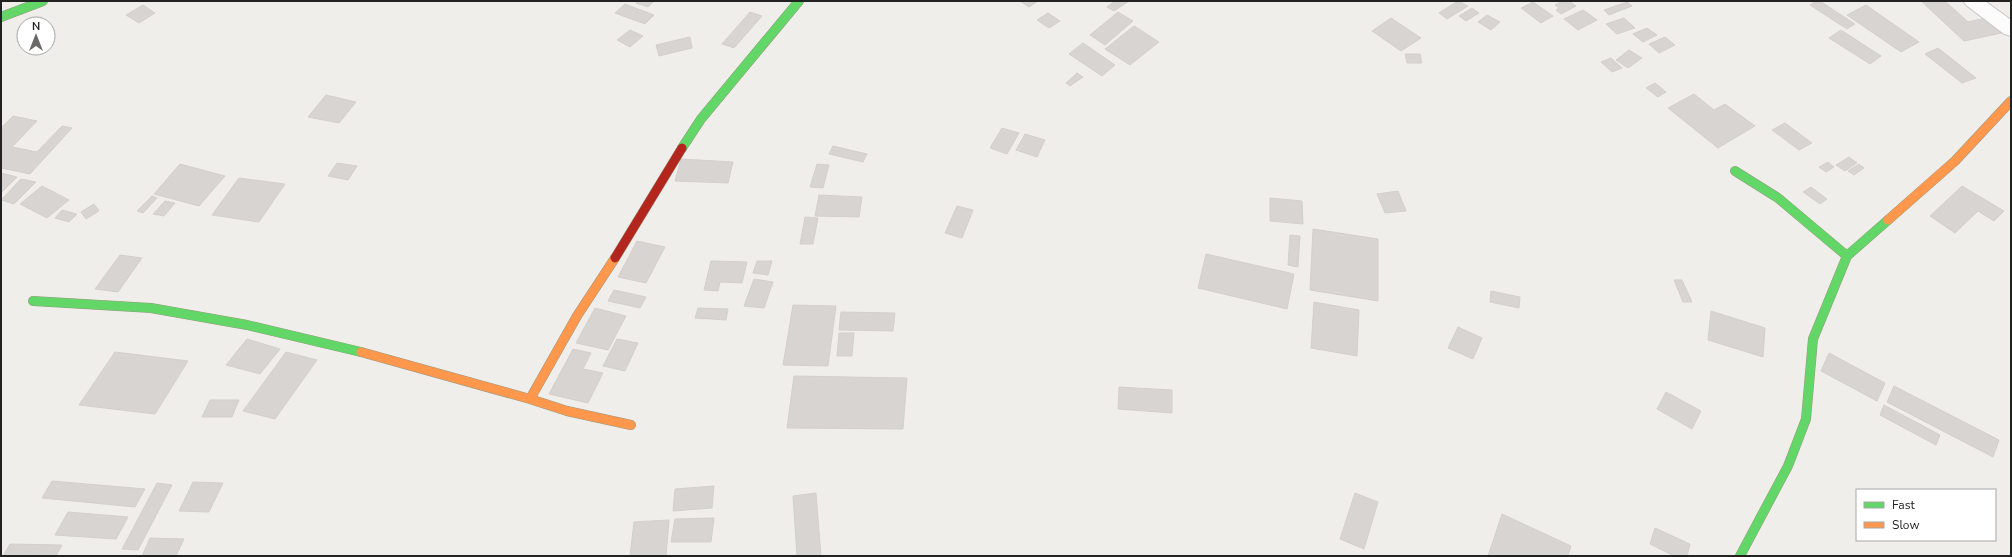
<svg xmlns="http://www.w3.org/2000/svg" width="2012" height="557" font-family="'Nunito Sans',sans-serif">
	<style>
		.building { fill: #d7d4d2; stroke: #d3d0cc }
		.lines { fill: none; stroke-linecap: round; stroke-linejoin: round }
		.street-casing { stroke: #c9c8c7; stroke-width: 2 }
		.fast-casing { stroke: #999a82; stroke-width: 10 }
		.slow-casing { stroke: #999a82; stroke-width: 10 }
		.jam-casing { stroke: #999a82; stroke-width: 10 }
		.street { fill: #fdfcfc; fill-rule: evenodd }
		.fast { stroke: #63d668; stroke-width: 9 }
		.slow { stroke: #ff974d; stroke-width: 9 }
		.jam { stroke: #b3261e; stroke-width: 9 }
	</style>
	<rect width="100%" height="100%" fill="#f0eeeb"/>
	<!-- building -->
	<path class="building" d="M637 1H654L648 7 636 3Z
		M1020 1H1038L1029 7Z
		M1115 1H1129L1114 11 1107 7Z
		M1458 1 1468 6 1447 19 1439 13Z
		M1563 1H1569L1576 6 1561 14 1556 10 1559 8 1555 5Z
		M1816 1H1820L1855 24 1847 29 1810 5Z
		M1921 1H1945L1968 22 1986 18 2002 33 1964 41Z
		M1533 2 1553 16 1541 23 1521 8Z
		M1627 2 1632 6 1609 15 1604 10Z
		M625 4 654 15 645 24 615 13Z
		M143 5 155 13 139 23 126 15Z
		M1866 5 1919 42 1901 52 1847 15Z
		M1472 8 1479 13 1466 21 1459 16Z
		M1583 10 1597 20 1578 30 1564 19Z
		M750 12 762 16 734 48 722 44Z
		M1118 12 1133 21 1105 45 1090 35Z
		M1048 13 1060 21 1049 28 1037 20Z
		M1487 15 1500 22 1491 30 1478 22Z
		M1391 18 1421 38 1401 51 1372 31Z
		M1624 18 1635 28 1617 34 1606 24Z
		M1134 26 1159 42 1130 65 1105 49Z
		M1647 28 1657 35 1643 42 1633 34Z
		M630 30 643 36 630 47 617 40Z
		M1841 30 1881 56 1870 64 1829 38Z
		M690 37 692 48 659 56 656 45Z
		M1665 37 1675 45 1659 53 1649 44Z
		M1083 43 1115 65 1102 76 1069 54Z
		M1938 48 1976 78 1962 83 1925 54Z
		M1629 50 1642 58 1628 68 1616 60Z
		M1405 54H1420L1422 63H1407Z
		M1611 58 1622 68 1612 72 1601 62Z
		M1077 73 1083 77 1070 86 1066 83Z
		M1655 83 1666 92 1658 97 1646 88Z
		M1694 94 1714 110 1725 104 1755 126 1718 148 1668 108Z
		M326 95 356 102 339 123 308 117Z
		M13 116 37 121 12 147 37 152 62 126 72 128 30 174 1 168V128Z
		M1785 123 1812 143 1799 150 1772 130Z
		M1002 128 1019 133 1007 154 990 148Z
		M1025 134 1045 140 1037 157 1016 150Z
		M833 146 867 154 863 162 829 154Z
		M1849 157 1857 163 1845 171 1836 165Z
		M681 159 733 162 728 183 675 181Z
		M1828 162 1834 167 1826 172 1819 167Z
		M337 163 357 166 348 180 328 176Z
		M180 164 225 176 199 206 154 194Z
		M817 164 829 165 823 188 810 187Z
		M1859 164 1864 168 1854 175 1848 171Z
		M1 173 17 177 1 193Z
		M239 178 285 184 259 222 212 215Z
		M21 179 36 182 14 204 1 200Z
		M42 186 69 200 47 218 20 204Z
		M1962 186 2004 211 1994 221 1978 211 1955 233 1930 216Z
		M1811 187 1827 199 1820 204 1803 192Z
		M1398 191 1406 211 1385 213 1377 194Z
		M819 195 862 197 859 217 815 216Z
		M152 196 157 198 143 213 137 211Z
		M1270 198 1302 201 1303 224 1270 221Z
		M165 201 175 203 164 216 153 214Z
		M94 204 99 211 86 219 81 212Z
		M957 206 973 210 962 238 945 233Z
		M62 210 77 214 69 222 55 218Z
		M805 217 818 218 813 244H800Z
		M1313 229 1378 239V301L1310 290Z
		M1290 235 1300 236 1298 267 1288 265Z
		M637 241 665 247 646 283 618 277Z
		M1206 254 1294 274 1287 309 1198 288Z
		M120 255 142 258 118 292 95 289Z
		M711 261 747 262 742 283 720 282 718 291 704 290Z
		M757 261H772L768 275 753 273Z
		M754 279 773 282 764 308 744 306Z
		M1674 280H1682L1692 302H1683Z
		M614 290 646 297 640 308 608 301Z
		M1491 291 1520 297 1519 308 1490 302Z
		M1314 302 1359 310 1357 356 1311 348Z
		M793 305 836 306 828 366 783 365Z
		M595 308 626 316 608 350 576 343Z
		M698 308 728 309 726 320 695 318Z
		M1711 311 1765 328 1763 357 1708 340Z
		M841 312 895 313 893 331 839 330Z
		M1458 327 1482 338 1473 359 1448 348Z
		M839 333H854L852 356H837Z
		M247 339 280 349 260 374 226 365Z
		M617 339 638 343 625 371 603 366Z
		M573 349 591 353 583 369 603 373 588 403 549 394Z
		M115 352 188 361 155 414 79 405Z
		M286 352 317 360 275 419 243 411Z
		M1829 353 1885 383 1877 401 1821 371Z
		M794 376 907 378 903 429 787 428Z
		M1894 386 1999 440 1993 457 1887 402Z
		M1119 387 1172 390V413L1118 409Z
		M1666 392 1701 411 1692 429 1657 409Z
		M210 400H239L232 417H202Z
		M1884 405 1940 435 1936 445 1880 415Z
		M52 481 145 489 135 507 42 498Z
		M193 482 223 483 209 512 179 511Z
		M157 483 172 485 138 550 122 549Z
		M714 486 712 508 673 511 675 489Z
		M816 493 821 556H797L793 496Z
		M1355 493 1378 502 1364 549 1340 539Z
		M68 512 128 517 116 539 55 535Z
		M1502 514 1571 546 1568 556H1488Z
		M714 518 711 542H671L675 519Z
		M669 520 666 556H630L634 522Z
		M1655 528 1690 544 1687 556H1674L1650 544Z
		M150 538 184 539 176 556H142Z
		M10 544 62 545 56 556H3Z"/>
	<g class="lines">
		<defs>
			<path id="street" d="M1963 1H1985L2011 20V36L2004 34 1966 5Z"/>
			<path id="fast" d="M1 17 43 1
				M682 148 701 119 799 1
				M1735 171 1778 198 1847 256 1888 220
				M33 301 151 308 247 325 361 352
				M1740 556 1788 466 1806 419 1813 339 1847 256"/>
			<path id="slow" d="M1888 220 1955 161 2011 101
				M615 258 577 316 530 399 567 411 631 425
				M361 352 530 399"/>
			<path id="jam" d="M615 258 682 148"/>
		</defs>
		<!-- street casing -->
		<use href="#street" class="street-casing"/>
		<!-- fast casing -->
		<use href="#fast" class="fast-casing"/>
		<!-- slow casing -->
		<use href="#slow" class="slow-casing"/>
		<!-- jam casing -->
		<use href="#jam" class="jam-casing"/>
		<!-- street -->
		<use href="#street" class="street"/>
		<!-- fast -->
		<use href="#fast" class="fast"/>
		<!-- slow -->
		<use href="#slow" class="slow"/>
		<!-- jam -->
		<use href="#jam" class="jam"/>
	</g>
	<!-- border -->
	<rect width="2012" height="557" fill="none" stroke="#222222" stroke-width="4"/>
	<!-- legend -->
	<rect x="1856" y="489" width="140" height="52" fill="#ffffff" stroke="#a7a7a7"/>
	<rect x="1864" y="502" width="20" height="6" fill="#63d668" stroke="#a7a7a7"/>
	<text x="1892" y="509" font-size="12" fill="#222222">Fast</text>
	<rect x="1864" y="522" width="20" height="6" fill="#ff974d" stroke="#a7a7a7"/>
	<text x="1892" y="529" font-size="12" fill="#222222">Slow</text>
	<!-- north arrow -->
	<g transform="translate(36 36)"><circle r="19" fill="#ffffff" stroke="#a7a7a7"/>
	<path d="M0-3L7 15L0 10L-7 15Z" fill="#6a6968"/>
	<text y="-6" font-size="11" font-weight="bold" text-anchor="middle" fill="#222222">N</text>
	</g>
</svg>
